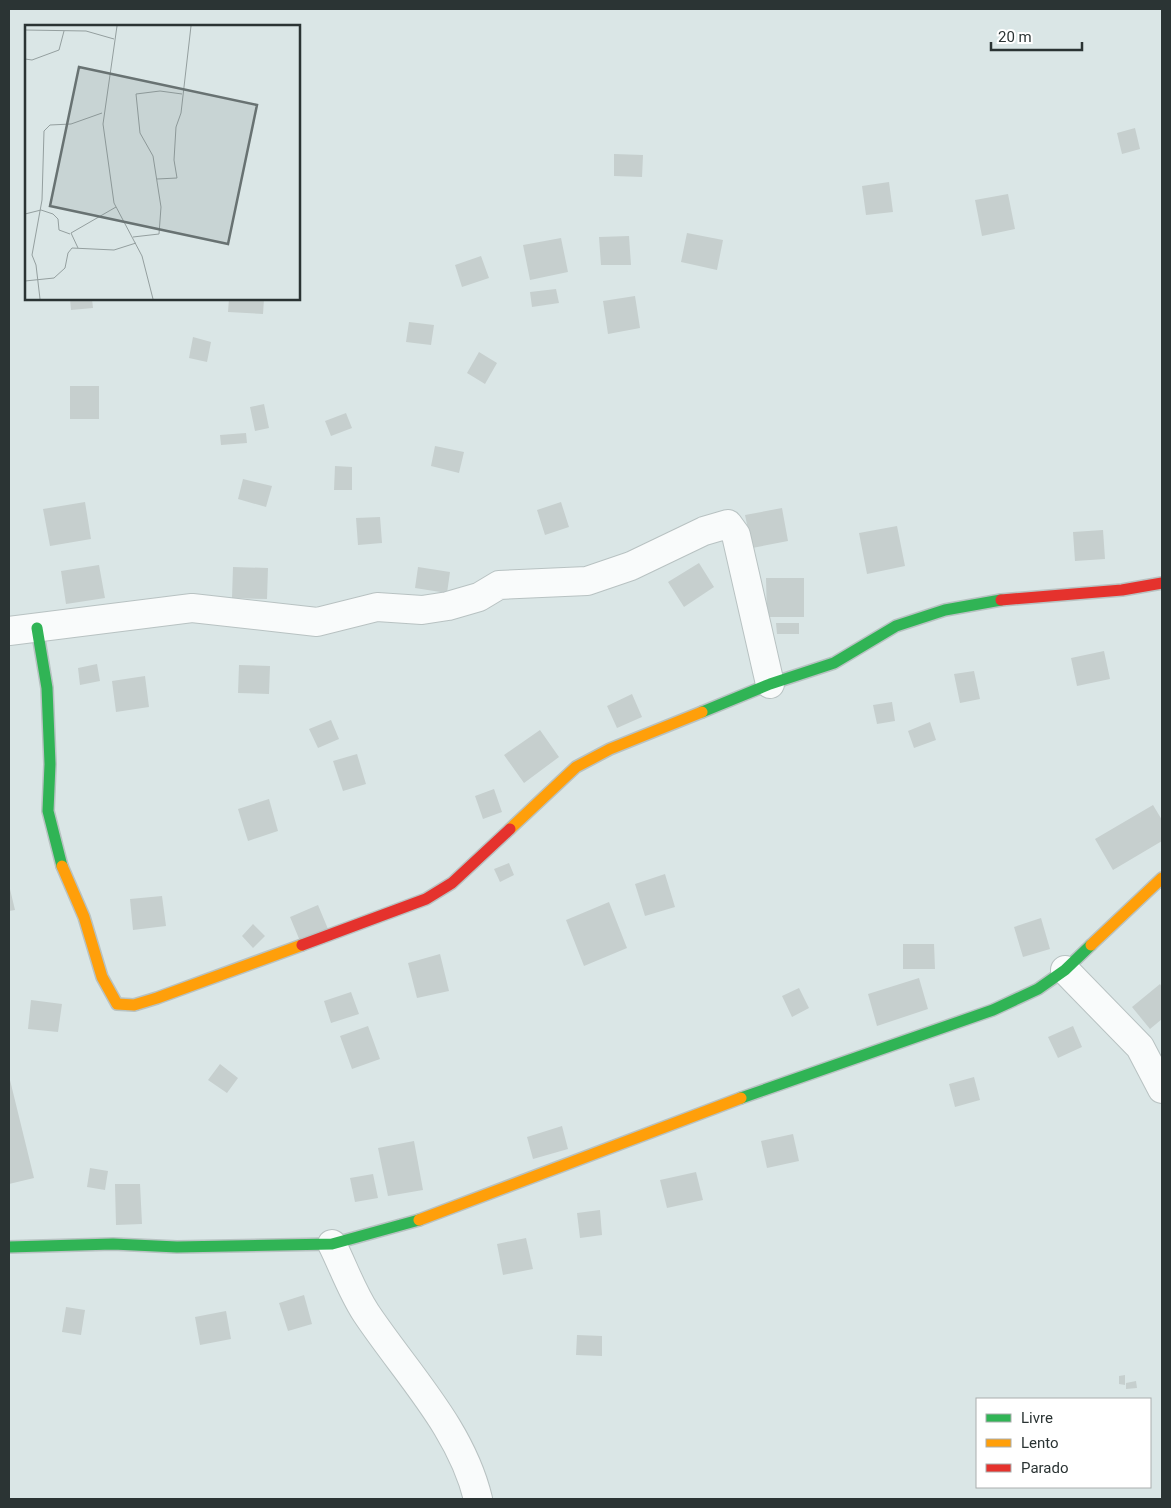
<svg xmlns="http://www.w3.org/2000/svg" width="1171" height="1508" font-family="Roboto,sans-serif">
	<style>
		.building { fill: #c6cfce }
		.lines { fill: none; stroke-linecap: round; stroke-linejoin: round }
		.street-casing { stroke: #b8c2c2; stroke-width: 30 }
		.fast-casing { stroke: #b8c2c2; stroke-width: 14 }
		.slow-casing { stroke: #b8c2c2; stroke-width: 14 }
		.jam-casing { stroke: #b8c2c2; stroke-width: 14 }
		.street { stroke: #f9fbfb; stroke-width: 28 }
		.fast { stroke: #30b455; stroke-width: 11 }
		.slow { stroke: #ff9f0a; stroke-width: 11 }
		.jam { stroke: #e5322d; stroke-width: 11 }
		.inset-road { fill: none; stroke: #949f9f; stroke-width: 1 }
		.view { fill: #687272; fill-opacity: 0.15; stroke: #687272; stroke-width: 2.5 }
		.inset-edge { fill: none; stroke: #2b3434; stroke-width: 2.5 }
	</style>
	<rect width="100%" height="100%" fill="#dae6e6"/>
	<!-- building -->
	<path class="building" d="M1135 128 1140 149 1122 154 1117 133Z
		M614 154 643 155 642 177 614 176Z
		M889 182 893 212 866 215 862 186Z
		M1008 194 1015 229 982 236 975 200Z
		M687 233 723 240 717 270 681 262Z
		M629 236 631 265H601L599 237Z
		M561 238 568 272 530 280 523 245Z
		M481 256 489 278 462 287 455 265Z
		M556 289 559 303 532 307 530 292Z
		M635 296 640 328 608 334 603 301Z
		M70 299H92L93 308 71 310Z
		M229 299H264L263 314 228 312Z
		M409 322 434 325 431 345 406 342Z
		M193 337 211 342 207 362 189 358Z
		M479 352 497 363 485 384 467 373Z
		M70 386H99V419H70Z
		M264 404 269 428 255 431 250 407Z
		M346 413 352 428 331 436 325 421Z
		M246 433 247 443 221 445 220 435Z
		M435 446 464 452 459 473 431 466Z
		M335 466 352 467V490H334Z
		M243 479 272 486 266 507 238 499Z
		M85 502 91 539 50 546 43 509Z
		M561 502 569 527 545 535 537 510Z
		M782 508 788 541 752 548 745 515Z
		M380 517 382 543 358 545 356 518Z
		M897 526 905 566 867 574 859 533Z
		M1103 530 1105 559 1075 561 1073 532Z
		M699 563 714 587 684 607 668 582Z
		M99 565 105 598 66 604 61 571Z
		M233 567 268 568 267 599 232 598Z
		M418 567 450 572 447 593 415 588Z
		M766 578H804V617H767Z
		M776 623H799V634H777Z
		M1104 651 1110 679 1077 686 1071 658Z
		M97 664 100 681 80 685 78 668Z
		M239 665 270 666 269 694 238 693Z
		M974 671 980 699 960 703 954 674Z
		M145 676 149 707 116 712 112 681Z
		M632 694 642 717 617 728 607 706Z
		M892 702 895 721 877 724 873 705Z
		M331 720 339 739 318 748 309 729Z
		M930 722 936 740 914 748 908 731Z
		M540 730 559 757 524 783 504 755Z
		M357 754 366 784 343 791 333 761Z
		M494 789 502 812 483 819 475 796Z
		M269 799 278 831 248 841 238 809Z
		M1153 805 1162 820V841L1113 870 1095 839Z
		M509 863 514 875 500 882 494 869Z
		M665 874 675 907 645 916 635 884Z
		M9 885 15 910 9 911Z
		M162 896 166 926 133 930 130 899Z
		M609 902 627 948 584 966 566 920Z
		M318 905 328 929 300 941 290 917Z
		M1041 918 1050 949 1023 957 1014 927Z
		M253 924 265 936 253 948 242 936Z
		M903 944H934L935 969H903Z
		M440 954 449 991 417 998 408 963Z
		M919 978 928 1009 877 1026 868 994Z
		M1160 984 1162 987V1019L1150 1029 1132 1007Z
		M799 988 809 1008 792 1017 782 996Z
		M351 992 359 1014 331 1023 324 1001Z
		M31 1000 62 1004 58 1032 28 1029Z
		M368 1026 380 1059 352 1069 340 1036Z
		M1073 1026 1082 1047 1058 1058 1048 1037Z
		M220 1064 238 1078 227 1093 208 1080Z
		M9 1076 34 1178 9 1184Z
		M974 1077 980 1100 955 1107 949 1084Z
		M562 1126 568 1149 533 1159 527 1137Z
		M793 1134 799 1161 767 1168 761 1141Z
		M414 1141 423 1190 388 1196 378 1148Z
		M90 1168 108 1171 105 1190 87 1187Z
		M696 1172 703 1200 667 1208 660 1180Z
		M373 1174 378 1198 355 1202 350 1178Z
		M115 1184H140L142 1224 116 1225Z
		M600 1210 602 1235 580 1238 577 1213Z
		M526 1238 533 1269 503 1275 497 1244Z
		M304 1295 312 1324 288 1331 279 1303Z
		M66 1307 85 1310 81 1335 62 1332Z
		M226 1311 231 1339 200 1345 195 1317Z
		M577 1335 602 1336V1356L576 1355Z
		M1125 1375V1385L1119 1384V1376Z
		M1136 1381 1137 1388 1126 1389V1383Z"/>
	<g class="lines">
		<defs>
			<path id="street" d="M9 631 192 608 317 622 377 607 422 610 448 606 479 597 499 585 587 581 631 566 704 531 728 524 736 535 770 684
				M1065 970 1140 1047 1162 1089
				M332 1244C343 1266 352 1292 366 1313 406 1373 461 1428 478 1499"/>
			<path id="fast" d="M37 628 47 688 50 764 48 811 62 866
				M702 712 770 684 834 663 896 626 945 610 1001 600
				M741 1098 993 1010 1038 989 1065 970 1091 945
				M9 1247 113 1244 177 1247 332 1244 419 1220"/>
			<path id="slow" d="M510 829 576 767 610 749 702 712
				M62 866 84 917 102 977 117 1004 134 1005 157 998 302 945
				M1091 945 1162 878
				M419 1220 741 1098"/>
			<path id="jam" d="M1001 600 1122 590 1162 583
				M302 945 426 899 452 883 510 829"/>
		</defs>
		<!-- street casing -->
		<use href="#street" class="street-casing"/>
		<!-- fast casing -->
		<use href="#fast" class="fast-casing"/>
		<!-- slow casing -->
		<use href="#slow" class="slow-casing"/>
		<!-- jam casing -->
		<use href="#jam" class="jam-casing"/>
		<!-- street -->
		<use href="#street" class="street"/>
		<!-- fast -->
		<use href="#fast" class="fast"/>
		<!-- slow -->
		<use href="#slow" class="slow"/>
		<!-- jam -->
		<use href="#jam" class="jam"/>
	</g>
	<!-- overview -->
	<g transform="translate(25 25)">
		<rect width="275" height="275" fill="#dae6e6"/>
		<path class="inset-road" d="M92 1 78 99 89 178 117 231 128 274M0 5 61 6 89 14M0 34 7 35 34 25 39 6M132 154 152 153 149 135 151 102 156 88 166 1M0 189 16 185 28 189 33 194 34 205 45 209M108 212 134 209 136 182 128 131 115 108 111 69 135 66 157 69M53 223 46 208 91 182M0 256 29 253 40 243 43 228 47 223 89 225 111 218M15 274 11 240 7 230 17 175 19 106 25 100 46 99 77 88"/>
		<path class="view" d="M54 42 232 80 203 219 25 181Z"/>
		<rect width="275" height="275" class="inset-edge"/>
	</g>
	<!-- border -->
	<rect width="1171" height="1508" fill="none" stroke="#2b3434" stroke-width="20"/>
	<!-- legend -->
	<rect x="976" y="1398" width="175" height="90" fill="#ffffff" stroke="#aaaeae"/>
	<rect x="986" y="1414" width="25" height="8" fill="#30b455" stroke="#aaaeae"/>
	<text x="1021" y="1423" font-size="15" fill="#2b3434">Livre</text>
	<rect x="986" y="1439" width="25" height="8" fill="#ff9f0a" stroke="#aaaeae"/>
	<text x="1021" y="1448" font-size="15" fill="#2b3434">Lento</text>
	<rect x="986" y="1464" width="25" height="8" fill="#e5322d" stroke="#aaaeae"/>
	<text x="1021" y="1473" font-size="15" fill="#2b3434">Parado</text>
	<!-- scale -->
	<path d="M991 42v8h91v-8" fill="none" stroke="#2b3434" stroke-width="2.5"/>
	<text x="998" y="42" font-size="15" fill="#2b3434" stroke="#ffffff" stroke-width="4" paint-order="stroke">20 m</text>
</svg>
